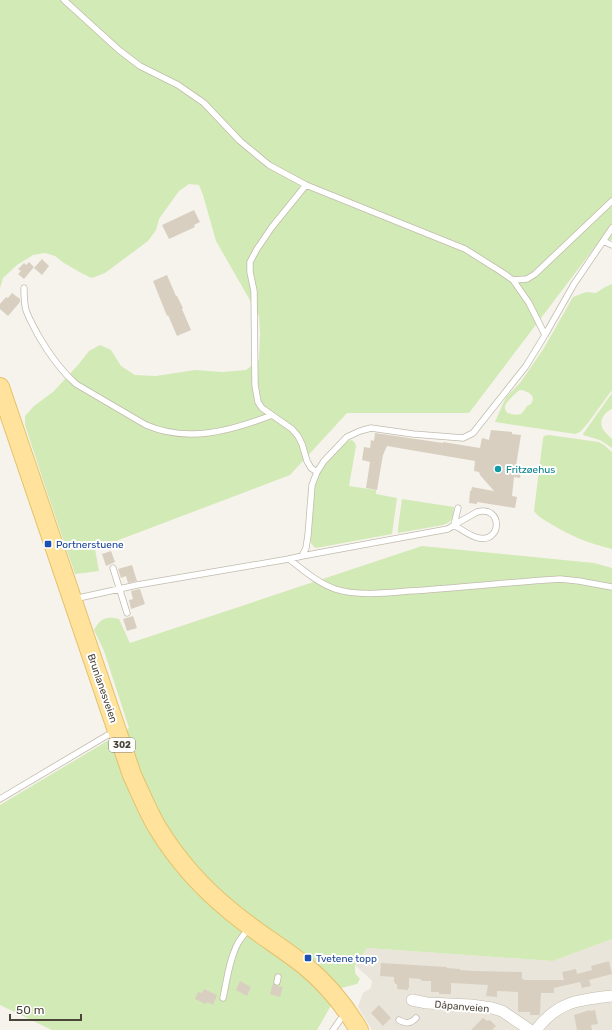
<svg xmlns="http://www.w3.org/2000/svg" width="612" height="1030" font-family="Rubik,sans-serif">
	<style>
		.residential { fill: #eae5da }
		.green { fill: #d2eab5; fill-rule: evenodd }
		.building { fill: #d8cfc1 }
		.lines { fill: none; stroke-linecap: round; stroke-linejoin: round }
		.lane-casing { stroke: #c2bbae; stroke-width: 7 }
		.street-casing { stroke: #c2bbae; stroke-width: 12 }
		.primary-casing { stroke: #e6c16a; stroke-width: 20 }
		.lane { stroke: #fff; stroke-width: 5.5 }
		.street { stroke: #fff; stroke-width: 11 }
		.primary { stroke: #ffe39c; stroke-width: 18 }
		.culture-dot { fill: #0f9aa8; stroke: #fff; stroke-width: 1.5 }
		.transit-dot { fill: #1a4fb4; stroke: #fff; stroke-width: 1.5 }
		.labels { text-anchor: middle; stroke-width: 4; stroke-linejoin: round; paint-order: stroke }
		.shield { fill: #fff; stroke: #817c74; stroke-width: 1 }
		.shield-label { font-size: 9px; font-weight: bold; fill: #4b4439 }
		.culture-label { font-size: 10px; fill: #0d838f; stroke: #fff; text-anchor: start }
		.transit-label { font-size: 10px; fill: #164399; stroke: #fff; text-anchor: start }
		.street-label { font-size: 10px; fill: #4b4439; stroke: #fff }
	</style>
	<rect width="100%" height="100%" fill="#f6f3ec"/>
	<!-- residential -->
	<path class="residential" d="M612 939V1030H372L358 1007 363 993 371 988 372 981 365 974 355 965 367 948 553 961Z"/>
	<!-- green -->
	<path class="green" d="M0 0H612V240L601 239 469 413H347L290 475 95 549 99 571 75 574 47 492 25 425V416L34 406 53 392 78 365 89 351 100 345 111 350 121 366 135 375 156 376 195 370 222 372 246 370 259 360 260 334 259 316 216 241 203 195 199 185 189 184 179 191 159 219 156 230 148 241 105 273 92 278 83 274 64 263 55 256 45 253 33 255 17 265 3 278 0 288Z
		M612 284V390L588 423 580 432 575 434 495 422 506 397 520 383 531 367 544 348 573 297 586 292 596 293 605 287ZM520 390C526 390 536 395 532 402 530 406 530 404 527 406 525 409 523 412 521 414 515 416 501 414 506 404 508 401 516 392 520 390Z
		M612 393V409C606 411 599 419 602 427 603 431 609 436 612 439V448L600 440 583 435V434Z
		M549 435 599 442 604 445 612 452V549C589 543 572 537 551 524 545 520 538 517 534 511L543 438 544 436Z
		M352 440 355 443 356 446 349 486 376 490V494L397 498 392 534 316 548 314 547 311 543V536C312 519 311 486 320 472 326 461 335 452 344 443L347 441Z
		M402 499 454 507C453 517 453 522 443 525L398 533V528Z
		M422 546 594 563 612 568V939L553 961 367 948 355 965V973L360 979 357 984 341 988 317 1030H52L0 1005V805L129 728 104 651 94 630C101 618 106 616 119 619L130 643Z"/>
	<!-- building -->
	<path class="building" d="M194 210 200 222 194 225 195 227 169 239 162 225Z
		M42 259 49 266 42 275 34 268Z
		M29 262 34 267 24 279 18 274 21 271 18 269 24 263 26 265Z
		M167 275 176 296H177L183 308 182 309 191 330 177 336 168 315 167 316 153 281Z
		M12 293 20 299V302L8 316 0 309V304L6 297 8 298Z
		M491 430 512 432V434L521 435 516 466 522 467 520 478 514 477 512 496 517 497 515 508 477 502V504L469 503 470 491H471L472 487 494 491 480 475 479 472 474 471 475 461 387 446 383 455 377 490 366 488 370 462 362 460 364 447 370 448 371 440 374 441 375 433 443 443V442L480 448 482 438 489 440Z
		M111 551 115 562 106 566 102 554Z
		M132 565 137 581 128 583 126 576 121 578 118 569Z
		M140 589 145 604 131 609 129 600 133 599 131 591Z
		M133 616 137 628 127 631 123 619Z
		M609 961 612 974 589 980 591 986 582 988 580 982 554 988V993H541L540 1014 539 1015H530V1012H518V992L497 991V997L486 996 488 985 451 983V994H439V992H431V981H422L420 979 409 978V988H408V990L397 989V984H395V982H394V977L380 976 381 963 447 967V968L460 969V970L475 971 522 972V979H524V980H564L562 972 576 969 577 974 592 970 591 966Z
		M240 981 251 987 247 996 236 990Z
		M273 984 276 986 283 987 280 997 270 994Z
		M204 989 217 995 213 1005 207 1002 206 1004 195 999 198 992 202 993Z
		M379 1005 391 1018 383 1026 371 1013Z
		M590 1010V1011L595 1010 598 1024 591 1025 592 1030H577L574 1015Z
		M483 1018 487 1021 488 1020 490 1021V1020L496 1026 492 1030H471Z"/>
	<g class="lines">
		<defs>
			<path id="lane" d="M64 0 119 50 140 66 178 85 204 103 240 141 269 165 306 185 465 249 500 271 513 280 529 303 545 335
				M306 185 272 227 257 249 250 262V272L254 291 255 385 258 402 262 408 292 429 298 436 302 444 307 461 311 468 317 472
				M603 241 612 245
				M513 280 527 279 535 274 612 201
				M24 288C24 296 24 303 26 310 29 319 34 327 38 335 49 354 60 370 76 384L146 425C188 443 231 431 272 415
				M477 512C503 505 502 543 479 538 471 537 461 529 454 525Z
				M302 556 448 529 454 525 458 508
				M289 559C303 570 318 583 335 589 356 596 386 593 408 591 459 588 510 582 560 579L579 581 612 587
				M113 568 127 613
				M74 599 137 585 289 559 302 556 306 548 308 535 312 485 317 472 324 461 347 437 360 431 371 428 413 434 463 438 473 433 526 366 545 335 574 284 612 228
				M0 799 106 736 115 732
				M277 982 278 977
				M223 998C227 980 229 960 238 943 241 938 245 933 249 928
				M399 1020C406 1024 410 1024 416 1018
				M333 1030 340 1020"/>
			<path id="street" d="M412 1000 427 1003 471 1005 492 1008 502 1011 530 1030
				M536 1030C558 1001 578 1000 612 996"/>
			<path id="primary" d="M0 387 132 775C140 792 147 810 157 827 177 860 203 889 233 913 256 932 281 947 304 965 326 983 345 1006 359 1030"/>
		</defs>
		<!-- lane casing -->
		<use href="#lane" class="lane-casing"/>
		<!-- street casing -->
		<use href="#street" class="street-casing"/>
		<!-- primary casing -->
		<use href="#primary" class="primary-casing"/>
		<!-- lane -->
		<use href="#lane" class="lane"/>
		<!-- street -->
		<use href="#street" class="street"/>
		<!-- primary -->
		<use href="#primary" class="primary"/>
	</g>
	<!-- markers -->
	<circle class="culture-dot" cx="498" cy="469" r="4"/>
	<g class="transit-dot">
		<rect x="44" y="540" width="8" height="8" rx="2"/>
		<rect x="304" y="954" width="8" height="8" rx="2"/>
	</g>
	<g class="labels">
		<!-- shield labels -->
		<rect class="shield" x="109" y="738" width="26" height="14" rx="3"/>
		<g class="shield-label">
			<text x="122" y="748">302</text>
		</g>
		<!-- culture labels -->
		<g class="culture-label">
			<text x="506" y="473">Fritzøehus</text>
		</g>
		<!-- transit labels -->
		<g class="transit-label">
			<text x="56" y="548">Portnerstuene</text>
			<text x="316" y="962">Tvetene topp</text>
		</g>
		<!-- street labels -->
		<g class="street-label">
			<text transform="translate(103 688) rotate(71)" y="4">Brunlanesveien</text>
			<text transform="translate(462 1006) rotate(5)" y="4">Dåpanveien</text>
		</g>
	</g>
	<!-- scale -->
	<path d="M10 1014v6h71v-6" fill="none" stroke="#4b4439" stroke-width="2"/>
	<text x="16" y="1014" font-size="12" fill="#4b4439" stroke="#ffffff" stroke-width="3" paint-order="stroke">50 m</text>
</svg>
